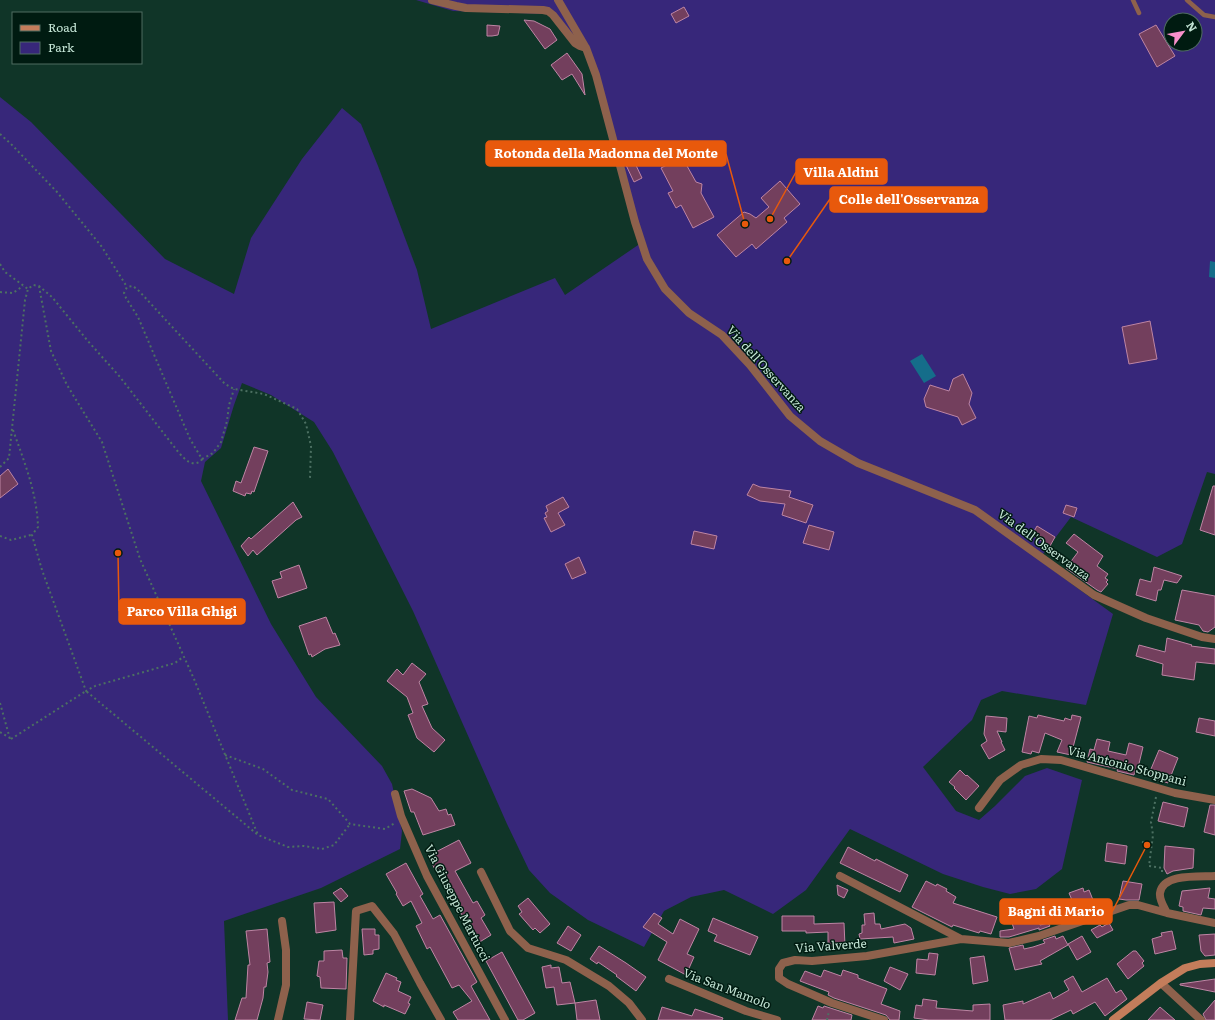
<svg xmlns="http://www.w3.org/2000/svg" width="1215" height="1020" font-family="Literata,serif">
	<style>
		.green { fill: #37277a; fill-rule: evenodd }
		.water { fill: #156d8a }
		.building { fill: #733f5d; stroke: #be85a4 }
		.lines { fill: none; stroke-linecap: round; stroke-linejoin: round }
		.path { stroke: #4c7062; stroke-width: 2; stroke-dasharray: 2 3; stroke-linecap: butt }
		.lane { stroke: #8e614c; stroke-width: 4.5 }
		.street { stroke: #8e614c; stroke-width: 8 }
		.secondary { stroke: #c47d5b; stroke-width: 8 }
		.labels { text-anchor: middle; stroke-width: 3; stroke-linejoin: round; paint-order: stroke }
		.street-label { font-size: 12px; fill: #c4e5d6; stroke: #001b11 }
		.leader { fill: none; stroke: #e8590c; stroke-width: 1.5 }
		.callout-dot { fill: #e8590c; stroke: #001b11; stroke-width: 1.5 }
		.callout { fill: #e8590c; stroke: #e8590c; stroke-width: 1.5 }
		.callout-label { font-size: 13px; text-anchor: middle; font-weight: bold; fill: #fff }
	</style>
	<rect width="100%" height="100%" fill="#103528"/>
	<!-- green -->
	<path class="green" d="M416 0H1215V474L1207 472 1182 544 1157 557 1071 517 1043 554 1039 560 1113 614 1086 705 1002 691 981 700 972 720 923 767 956 811 979 820 995 806 1025 776 1047 768 1082 780 1062 869 1036 889 1010 894 983 887 943 874 850 829 806 890 773 914 724 890 691 897 664 911 644 947 588 920 550 893 529 870 507 824 413 611 333 452 314 422 271 395 242 383 234 405 221 448 205 462 201 481 271 624 316 697 382 766 392 784 402 831 400 849 321 888 224 921 228 1020H0V97L31 122 165 259 234 294 251 238 302 159 342 108 361 124 378 166 417 270 431 329 555 278 565 295 641 243 586 52 554 14 453 11ZM1171 20H1195V44H1171Z"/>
	<!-- water -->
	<path class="water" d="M1210 261 1215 262V278L1209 277Z
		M922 354 936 376 924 383 910 361Z"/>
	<!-- building -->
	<path class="building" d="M684 7 689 16 676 23 671 14Z
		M524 20 534 21 550 29 557 40 545 49Z
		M487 25 500 26 498 35 492 36H487Z
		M1156 25 1175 56 1157 67 1139 34Z
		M567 53 582 74 585 95 572 74 562 80 551 65Z
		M682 157 696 182 702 184 701 193 714 217 693 228 681 205 676 208 668 193 673 191 661 168Z
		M633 159 642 178 634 182 625 163Z
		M780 181 800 204 784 218 787 222 756 249 752 244 736 257 717 235 744 212 750 214 756 218 769 207 761 198Z
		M1150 321 1157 359 1129 364 1122 327Z
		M963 374 972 393 969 404 976 418 962 425 958 417 926 407 924 399 930 385 949 391 953 379Z
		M254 447 268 451 254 492 252 491 251 494 246 493 245 496 233 491 236 481 241 483Z
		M8 469 18 484 0 498V476Z
		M753 484 760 487 791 491 789 497 813 505 806 523 782 515 785 504 760 501 747 495Z
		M1213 486H1215V535L1200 530Z
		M563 497 569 507 558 513 565 525 551 532 544 518 547 517 545 513 548 511 546 506Z
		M293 502 302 517 296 520 257 555 253 550 248 556 241 546 249 537 251 539Z
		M1066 505 1077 508 1074 517 1063 513Z
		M809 525 834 532 829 550 803 543Z
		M1037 526 1055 537 1050 546 1032 535Z
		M694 531 717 536 714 549 691 544Z
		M1074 534 1103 556 1097 566 1108 574 1105 578 1108 580 1106 582 1108 584 1101 592 1097 590 1066 568 1078 552 1066 543Z
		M579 557 586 573 572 579 565 564Z
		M299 565 307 588 278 598 272 581 282 578 280 572Z
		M1154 567 1182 576 1177 583 1164 580 1161 590H1158L1156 601 1136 595 1140 579 1151 582Z
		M1182 590 1215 596V627L1208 632 1203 631 1199 625 1175 620Z
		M326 617 333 634 335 633 340 645 325 649 312 657 311 654 309 655 299 626Z
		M1167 638 1192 645 1191 646 1215 649V664L1196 662 1194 680 1162 675 1163 664 1136 656 1139 645 1165 652Z
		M412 663 426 674 419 682 428 704 422 706 432 728 445 740 434 752 417 738 408 715 413 713 407 697 387 681 397 669 403 675Z
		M1038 715 1064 721 1065 718 1071 720 1072 715 1081 717 1071 755 1057 752 1062 740 1045 733 1039 753 1032 751 1031 754 1022 752 1029 716 1037 718Z
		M986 716 1007 718 1006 732 997 731 1002 742H1001L1005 750 989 759 981 745 987 741 984 734Z
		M1199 718 1215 721V736L1196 732Z
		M1097 739 1110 742 1108 751 1126 755 1129 743 1143 747 1137 772 1135 771 1134 775 1117 771 1118 769 1087 762 1090 749 1094 750Z
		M1159 750 1178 758 1168 783 1148 776Z
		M960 770 966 776 967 775 979 786 966 800 954 788 955 787 949 782Z
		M412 789 431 798 439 811 446 809 448 815 451 814 455 825 423 835 414 812H411L404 791Z
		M1163 802 1188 808 1184 827 1158 821Z
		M1210 805H1215V835L1204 832Z
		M459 840 471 863 455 871 473 903 477 901 485 915 481 918 491 935 478 943 441 878 440 879 428 856Z
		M1107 843 1127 846 1125 864 1105 861Z
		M1165 846 1194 849 1193 868 1173 871 1167 874 1164 868Z
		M848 847 875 861 876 859 908 875 900 892 840 863Z
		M406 863 423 894 420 896 433 919 440 915 477 982 471 986 490 1020H458L453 1012 472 1001 459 985 452 988 430 947 427 949 416 926 422 923 411 901 403 906 396 894 397 893 386 874Z
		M926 881 936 886 937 884 947 889 946 891 956 897 953 903 997 917 991 934 980 931 979 933 953 925 952 927 912 907Z
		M1123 881 1142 884 1139 900H1126L1119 899Z
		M837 885 848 890 844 898 838 895Z
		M341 888 348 896 341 902 333 893Z
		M1083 888 1084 892 1089 890 1093 900 1091 901 1093 906 1077 912 1069 893Z
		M1210 888 1208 898 1215 899V909L1203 908 1201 915 1183 911V907L1179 906 1182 891Z
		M528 898 550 924 540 933 535 928 533 930 519 914 522 912 518 906Z
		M334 902 336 930 316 933 314 903Z
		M1033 908 1037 910 1040 925 1048 923 1050 926 1039 930V928L1009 937H1000V931L1014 929 1010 917 1013 914Z
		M654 913 662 918 658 924 673 934 680 919 699 929 687 954 694 957 686 975 658 960 667 942 643 927Z
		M874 913 875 924H880L881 929 905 924 911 928 914 939 894 943 893 937 860 939 859 934 862 933V925H865L864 914Z
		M782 916H814V924L844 923 845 946H828V932L806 933V931H782Z
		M713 918 758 937 750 955 714 941 717 935 708 931Z
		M1109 923 1113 930 1097 938 1091 930 1100 925 1102 927Z
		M568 926 581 935 571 951 557 943Z
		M267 929 270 962 267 963 268 972 266 987H264L263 998 257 1020H235L242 998H246L248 965H250L246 931Z
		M362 929H375V935H379V949L373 950V954L364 955Z
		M1172 931 1176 949 1155 954 1152 939 1162 936 1161 933Z
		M1215 934V955L1205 956 1201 951 1199 935Z
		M1055 936 1056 939 1063 936 1068 945 1040 961 1042 964 1015 970 1009 948 1023 945 1024 949 1033 947 1045 943 1043 940Z
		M1082 936 1091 952 1077 960 1068 944Z
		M599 946 626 963 646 977 636 991 616 976 617 975 598 962 597 964 590 959Z
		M342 950 343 958H347L346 989 321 988 320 977 317 976 319 961H324V951Z
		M1133 951H1136L1144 961 1142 963 1144 966 1128 979 1117 964Z
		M502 952 535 1013 523 1020H518L486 961Z
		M929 953 938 954 935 975 916 973 917 959 928 960Z
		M984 956 988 981 973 984 970 958Z
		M551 965V968L559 967 562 983 570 982 575 1003 557 1005 554 987 546 988 542 967Z
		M890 967 908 974 900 990 884 981Z
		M824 970 841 976 843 970 858 975V978L887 989 881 1004 900 1011 899 1020H890L886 1015 834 998 828 995 829 992 800 981 805 971 821 977Z
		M386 973 397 978 396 980 401 982 398 991 411 997 408 1003 410 1004 405 1014 384 1005V1007L373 1001Z
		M1073 976 1082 992 1107 978 1116 993 1121 990 1127 999 1105 1016 1095 1002 1073 1014 1071 1010 1050 1020H1005L1003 1005 1023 1001V1004L1050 992 1053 999 1069 990 1064 981Z
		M1215 979V992L1180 985V984Z
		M923 999 937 1001 936 1008 973 1011V1005L990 1004V1020H929L914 1018 916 1005 922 1006Z
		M596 1000 600 1020H577L575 1003Z
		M1215 1000V1020H1206L1203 1014Z
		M307 1002 323 1005 320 1020 304 1019Z
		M818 1006 823 1008 824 1006 852 1015 851 1020H812Z
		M662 1007 692 1016 695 1009 723 1018 722 1020H658Z
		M1160 1007 1175 1020H1148Z"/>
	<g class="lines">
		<!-- path -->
		<path class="path" d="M0 134 12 145 57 192 102 247 127 287
			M0 264 5 272 28 289
			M39 286 51 351 67 385 102 442 140 559 194 679 258 835
			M0 292 13 293 23 286
			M13 430C24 461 37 493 38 527L32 535 42 570 86 691 95 686 175 663 183 657
			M202 459 213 453 221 442 227 421 229 405 234 389
			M0 467 9 458 25 300 28 289 33 285 39 286 52 297 87 340 120 377 179 453C186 460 191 467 201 461L202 459 190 439 138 317 126 298 124 293 127 287 133 286 139 291 225 384 234 389 264 394 297 409 306 424 311 446 310 478
			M0 536 11 540 31 535
			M0 703 10 739
			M0 732 10 738
			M11 739 86 691 258 835 288 847 304 846 322 849 334 845 350 824
			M225 755 263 769 292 790 328 799 350 824 385 829 395 823
			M1156 797 1151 822 1153 835 1149 866 1162 868V874
			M1142 842 1151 844
			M827 1020 829 1011"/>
		<!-- lane -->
		<path class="lane" d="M1133 0 1139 13
			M1187 0 1204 15 1215 17"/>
		<!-- street -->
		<path class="street" d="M432 0 456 6 466 8 543 10 548 11 553 15 575 43 580 46 586 48
			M558 0 586 48 596 75 635 222 647 259 665 289 689 313 722 335 750 365 790 416 820 441 858 463 975 510 1094 595 1146 618 1202 637 1215 639
			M395 794 401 816 427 876 505 1020
			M979 808 1000 780 1021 765 1041 759 1061 760 1175 793 1215 800
			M481 872 510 931 528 948 566 960 609 986 629 1003 642 1020
			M840 876 961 939
			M1215 876C1200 877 1163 873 1160 893 1159 900 1164 907 1167 913L1215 923
			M669 979 746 1011 777 1020
			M1161 983 1201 1020
			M278 1020 286 985V950L282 921
			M350 1020 356 911 372 906 394 934 420 983 441 1020
			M884 1020 832 1003 788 984 779 978V969L783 963 795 960 812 961 867 956 961 939 1009 943 1039 936 1129 905H1138L1167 913"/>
		<!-- secondary -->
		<path class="secondary" d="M1113 1020 1161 983 1185 968 1200 964 1215 963"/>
	</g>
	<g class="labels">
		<!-- street labels -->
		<g class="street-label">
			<text transform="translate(766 369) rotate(48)" y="4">Via dell'Osservanza</text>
			<text transform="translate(1044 545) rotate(36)" y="4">Via dell'Osservanza</text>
			<text transform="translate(1127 766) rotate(15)" y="4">Via Antonio Stoppani</text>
			<text transform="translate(457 903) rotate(63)" y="4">Via Giuseppe Martucci</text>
			<text transform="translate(831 946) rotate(-4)" y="4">Via Valverde</text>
			<text transform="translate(727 989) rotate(21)" y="4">Via San Mamolo</text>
		</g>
	</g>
	<!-- callouts -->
	<path class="leader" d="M745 224L726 154M770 219L796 172M787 261L830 199M118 553L119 611M1147 845L1112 912"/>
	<g class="callout-dot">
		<circle cx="745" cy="224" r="4"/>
		<circle cx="770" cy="219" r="4"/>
		<circle cx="787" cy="261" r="4"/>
		<circle cx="118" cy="553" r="4"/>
		<circle cx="1147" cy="845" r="4"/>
	</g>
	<g class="callout">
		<rect x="486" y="141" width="240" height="25" rx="4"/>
		<rect x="796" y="159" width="91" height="25" rx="4"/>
		<rect x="830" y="187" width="157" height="25" rx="4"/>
		<rect x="119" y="599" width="126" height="25" rx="4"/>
		<rect x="1000" y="899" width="112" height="25" rx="4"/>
	</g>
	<g class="callout-label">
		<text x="606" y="158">Rotonda della Madonna del Monte</text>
		<text x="841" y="177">Villa Aldini</text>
		<text x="909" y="204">Colle dell'Osservanza</text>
		<text x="182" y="616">Parco Villa Ghigi</text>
		<text x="1056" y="916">Bagni di Mario</text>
	</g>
	<!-- legend -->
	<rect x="12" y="12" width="130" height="52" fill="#001b11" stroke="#4e6c60"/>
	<rect x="20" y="25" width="20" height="6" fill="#c47d5b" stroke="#4e6c60"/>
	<text x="48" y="32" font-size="12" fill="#c4e5d6">Road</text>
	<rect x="20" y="42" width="20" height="12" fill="#37277a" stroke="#4e6c60"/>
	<text x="48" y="52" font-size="12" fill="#c4e5d6">Park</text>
	<!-- north arrow -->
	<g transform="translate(1183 32) rotate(58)"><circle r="19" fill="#001b11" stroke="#4e6c60"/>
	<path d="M0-3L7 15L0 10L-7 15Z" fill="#f890cb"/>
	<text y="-6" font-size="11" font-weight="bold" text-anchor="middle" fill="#c4e5d6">N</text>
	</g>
</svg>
